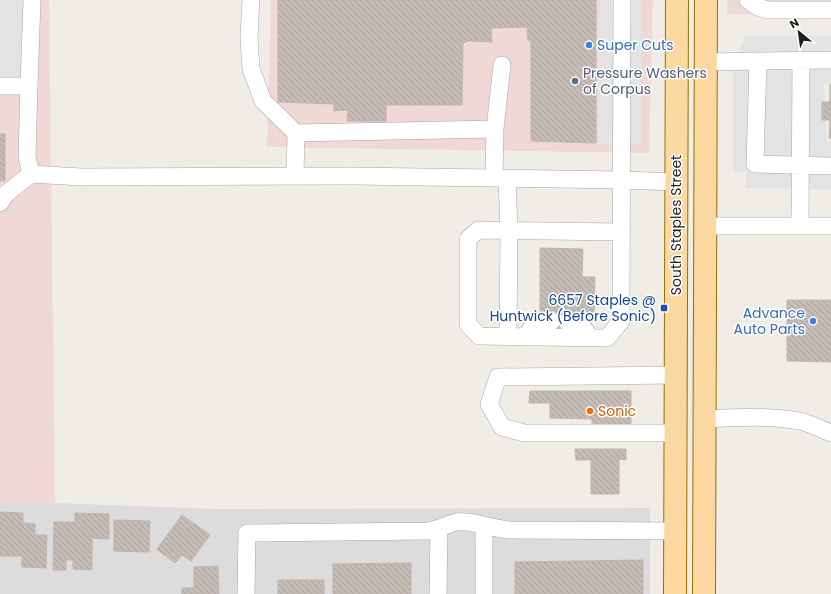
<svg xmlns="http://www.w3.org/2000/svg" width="831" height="594" font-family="Poppins,sans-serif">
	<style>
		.residential { fill: #dddcdc }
		.commercial { fill: #f0d8d5 }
		.parking { fill: #e3e3e3 }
		.building { fill: url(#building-back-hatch); stroke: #c1b5a8 }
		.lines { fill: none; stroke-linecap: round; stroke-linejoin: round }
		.minor-casing { stroke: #a6a6a6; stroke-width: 18 }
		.major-casing { stroke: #996f01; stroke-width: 24 }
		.minor { stroke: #fff; stroke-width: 17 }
		.major { stroke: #fbd89f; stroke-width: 22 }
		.shop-dot { fill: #3f7fe0; stroke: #fff; stroke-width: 1.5 }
		.service-dot { fill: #5c6f8a; stroke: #fff; stroke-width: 1.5 }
		.transit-dot { fill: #1a4fb4; stroke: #fff; stroke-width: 1.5 }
		.food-dot { fill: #e8710a; stroke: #fff; stroke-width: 1.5 }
		.labels { text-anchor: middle; stroke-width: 3; stroke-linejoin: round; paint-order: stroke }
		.shop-label { font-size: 14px; fill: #366cbe; stroke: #fff; text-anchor: start }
		.service-label { font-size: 14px; fill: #4e5e75; stroke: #fff; text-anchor: start }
		.street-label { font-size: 14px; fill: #1f1f1f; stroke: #fff }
		.transit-label { font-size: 14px; fill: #164399; stroke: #fff; text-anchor: end }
		.food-label { font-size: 14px; fill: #c56008; stroke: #fff; text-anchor: start }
	</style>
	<defs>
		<pattern id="building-back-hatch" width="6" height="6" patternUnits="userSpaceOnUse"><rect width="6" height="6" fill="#c5bcb5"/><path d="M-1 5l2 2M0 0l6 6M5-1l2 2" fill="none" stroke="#a9a19b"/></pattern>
	</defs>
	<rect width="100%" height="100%" fill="#f0ede6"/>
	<!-- residential -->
	<path class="residential" d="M0 503H55L217 509 650 508V594H0Z"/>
	<!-- commercial -->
	<path class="commercial" d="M0 0H49L55 503H0Z
		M271 0H653L649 153 267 147Z
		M727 0H831V15L727 14Z"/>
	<!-- parking -->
	<path class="parking" d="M0 0H25L24 81H0Z
		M599 0H642V145H598Z
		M745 36H831V83L824 84 827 141 831 142V189L746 188V172H733V67Z"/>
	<!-- building -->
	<path class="building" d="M278 0H596V143L531 141V42L528 40 527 27 491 28 492 42 468 41 463 43 462 105H386V121H347L348 110 334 111V104L278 102Z
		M830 84 831 138H829L830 120H822V102H830Z
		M0 134H5V181H0Z
		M540 248 583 249 582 277H595L594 313 567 312V335L551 334 552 313 540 312Z
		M787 300H831V362L787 361Z
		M530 391H631V427L592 426V419L550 418V403H529Z
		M575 449H626V460L619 459V494H591V460H576Z
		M0 512 23 513V523L35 524V535H47L46 568 22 567V556H0Z
		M75 513 109 514V539L92 538V570L73 569V560H66V570H53L54 522H75Z
		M182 515 210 535 191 561 182 555 175 563 157 549Z
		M114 520 150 521 149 552 114 551Z
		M643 560V594H515V562Z
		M411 563V594H333V564Z
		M218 566 219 594H182V588H194V567Z
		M278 580H324V594H278Z"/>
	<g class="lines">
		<defs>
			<path id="minor" d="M251 0 249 38 251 69 263 101 296 133
				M748 0 758 7 768 10H831
				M758 61 831 60
				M706 62 758 61 755 164 831 166
				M0 86H29L27 157 31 174 81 177 353 176 621 180 676 182
				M29 86 32 0
				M295 176 296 133 495 129
				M494 178 495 129 502 65
				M507 178 509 231 508 336
				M0 203 7 193 31 174
				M705 226H831
				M800 226 801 60
				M620 232 478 230 468 239V324L479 336 607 338 621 321 622 0
				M567 322 578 321 590 337
				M525 337 537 321H552
				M705 419C735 418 768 415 799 421 810 423 820 429 831 433
				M676 433H524L502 427 489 404 498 377 676 375
				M246 594 247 533 427 531C438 530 447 524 457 522 472 520 494 529 510 530L676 531
				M438 594 439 529
				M484 594V526"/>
			<path id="major" d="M675 594 677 0
				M704 594 706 0"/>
		</defs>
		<!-- minor casing -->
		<use href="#minor" class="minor-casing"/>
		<!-- major casing -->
		<use href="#major" class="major-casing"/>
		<!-- minor -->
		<use href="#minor" class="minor"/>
		<!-- major -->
		<use href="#major" class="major"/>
	</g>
	<!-- markers -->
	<g class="shop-dot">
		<circle cx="589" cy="45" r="4"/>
		<circle cx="813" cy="321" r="4"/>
	</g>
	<circle class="service-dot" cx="575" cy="81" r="4"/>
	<rect class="transit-dot" x="660" y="304" width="8" height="8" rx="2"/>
	<circle class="food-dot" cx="590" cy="411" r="4"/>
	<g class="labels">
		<!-- shop labels -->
		<g class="shop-label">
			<text x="597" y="50">Super Cuts</text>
			<text x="805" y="318" text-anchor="end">Advance<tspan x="805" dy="16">Auto Parts</tspan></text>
		</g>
		<!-- service labels -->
		<g class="service-label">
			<text x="583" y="78">Pressure Washers<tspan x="583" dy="16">of Corpus</tspan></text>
		</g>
		<!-- street labels -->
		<g class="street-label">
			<text transform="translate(676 225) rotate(-90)" y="5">South Staples Street</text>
		</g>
		<!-- transit labels -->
		<g class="transit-label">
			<text x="656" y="305">6657 Staples @<tspan x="656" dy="16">Huntwick (Before Sonic)</tspan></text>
		</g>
		<!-- food labels -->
		<g class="food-label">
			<text x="598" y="416">Sonic</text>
		</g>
	</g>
	<!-- north arrow -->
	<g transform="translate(799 32) rotate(331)" stroke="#ffffff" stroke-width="3" paint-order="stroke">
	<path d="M0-3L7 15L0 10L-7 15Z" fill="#1f1f1f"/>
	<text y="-6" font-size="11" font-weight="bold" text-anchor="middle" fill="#1f1f1f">N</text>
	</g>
</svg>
